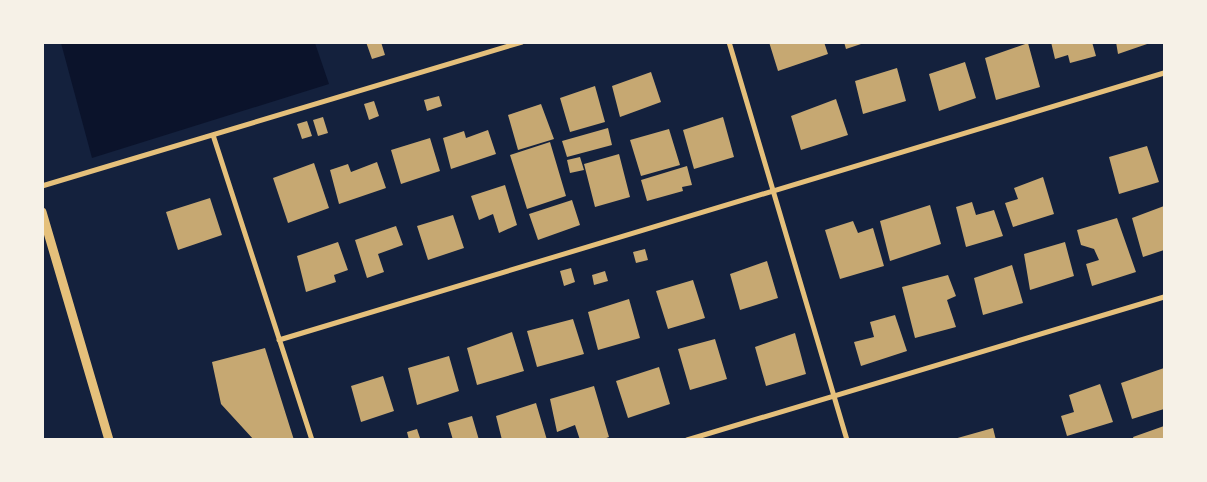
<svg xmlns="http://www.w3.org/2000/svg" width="1207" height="482" font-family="'Source Sans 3',sans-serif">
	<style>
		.water { fill: #0b132b }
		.building { fill: #c6a872 }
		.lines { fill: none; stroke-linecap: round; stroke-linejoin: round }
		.minor { stroke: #e5c07b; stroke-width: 5 }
		.tertiary { stroke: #e5c07b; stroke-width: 9 }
	</style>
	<rect width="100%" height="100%" fill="#14213d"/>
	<!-- water -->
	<path class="water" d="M61 43H315L329 84 92 158Z"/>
	<!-- building -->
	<path class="building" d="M366 42H381L385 55 372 59Z
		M769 42H824L828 54 778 71Z
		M844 42H864V43L846 49Z
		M1051 42H1092L1096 56 1070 63 1068 55 1055 59Z
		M1116 42H1150V43L1118 54Z
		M1028 43 1040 87 996 100 985 58Z
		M965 62 976 98 939 111 929 74Z
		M897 68 906 101 863 114 855 81Z
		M651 72 661 102 620 117 612 86Z
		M595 86 605 122 570 132 560 98Z
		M439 96 442 106 427 111 424 100Z
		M836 99 848 135 801 150 791 116Z
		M374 101 379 116 369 120 364 104Z
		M541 104 554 139 518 150 508 115Z
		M323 117 328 133 318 136 313 120Z
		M723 117 734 157 694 169 683 130Z
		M307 121 312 136 302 139 297 124Z
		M608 128 612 145 567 157 562 141Z
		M669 129 680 165 641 176 630 140Z
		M488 130 496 154 451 169 443 138 464 131 466 138Z
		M430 138 440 171 401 184 391 150Z
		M550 142 566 196 527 209 510 155Z
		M1147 146 1159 182 1119 194 1109 157Z
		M619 154 630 197 595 207 584 164Z
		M580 157 584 170 570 173 567 160Z
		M377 162 386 188 339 204 330 170 348 164 351 172Z
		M314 163 329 208 288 223 273 178Z
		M687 166 692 185 682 187 683 191 647 201 641 180Z
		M1043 177 1054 214 1013 227 1005 203 1018 199 1014 188Z
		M505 185 517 225 499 233 493 214 479 220 471 196Z
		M210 198 222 235 178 250 166 212Z
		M572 200 580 225 538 240 529 214Z
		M972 202 976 215 994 210 1003 236 966 247 956 207Z
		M930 205 941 244 890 261 880 221Z
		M1164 206V250L1143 257 1132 218Z
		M453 215 464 248 428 260 417 226Z
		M1117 218 1136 272 1092 286 1086 264 1099 260 1094 249 1081 245 1077 230Z
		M853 221 858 233 873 228 884 266 840 279 825 230Z
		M396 226 403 245 378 254 384 272 367 278 355 240Z
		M338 242 348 270 334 275 336 282 306 292 297 256Z
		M1065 242 1074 276 1030 290 1024 254Z
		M645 249 648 260 636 263 633 252Z
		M767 261 778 298 740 310 730 274Z
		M1012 265 1023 303 983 315 974 278Z
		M571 268 575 282 564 286 560 271Z
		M605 271 608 281 594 285 592 275Z
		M948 275 956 296 947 300 956 327 915 338 902 287Z
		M693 280 705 318 668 329 656 291Z
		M629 299 640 338 598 350 588 312Z
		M895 315 907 351 861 366 854 342 874 337 870 322Z
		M573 319 584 354 537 367 527 331Z
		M512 332 524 371 477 385 467 348Z
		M795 333 806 374 766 386 755 347Z
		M715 339 727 379 690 390 678 349Z
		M265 348 294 440H254L221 404 212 362Z
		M449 356 459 391 417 405 408 368Z
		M659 367 670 404 628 418 616 381Z
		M1164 368V409L1132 419 1121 383Z
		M383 376 394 411 361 422 351 386Z
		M1100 384 1113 422 1067 436 1061 416 1074 412 1069 395Z
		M594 386 609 437 601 440H580L575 425 557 432 550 399Z
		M536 403 547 440H502L496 416Z
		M472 416 479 440H453L448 423Z
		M1164 426V440H1134L1133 437Z
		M993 428 996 440H954V439Z
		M417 429 420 438 409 440 407 432Z"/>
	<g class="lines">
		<!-- minor -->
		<path class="minor" d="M729 42 847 440
			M213 135 312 440
			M42 186 522 42
			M279 340 1164 73
			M687 440 1164 297"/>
		<!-- tertiary -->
		<path class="tertiary" d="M42 212 109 440"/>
	</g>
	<!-- border -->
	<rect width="1207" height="482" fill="none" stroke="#f6f1e7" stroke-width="88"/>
</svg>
